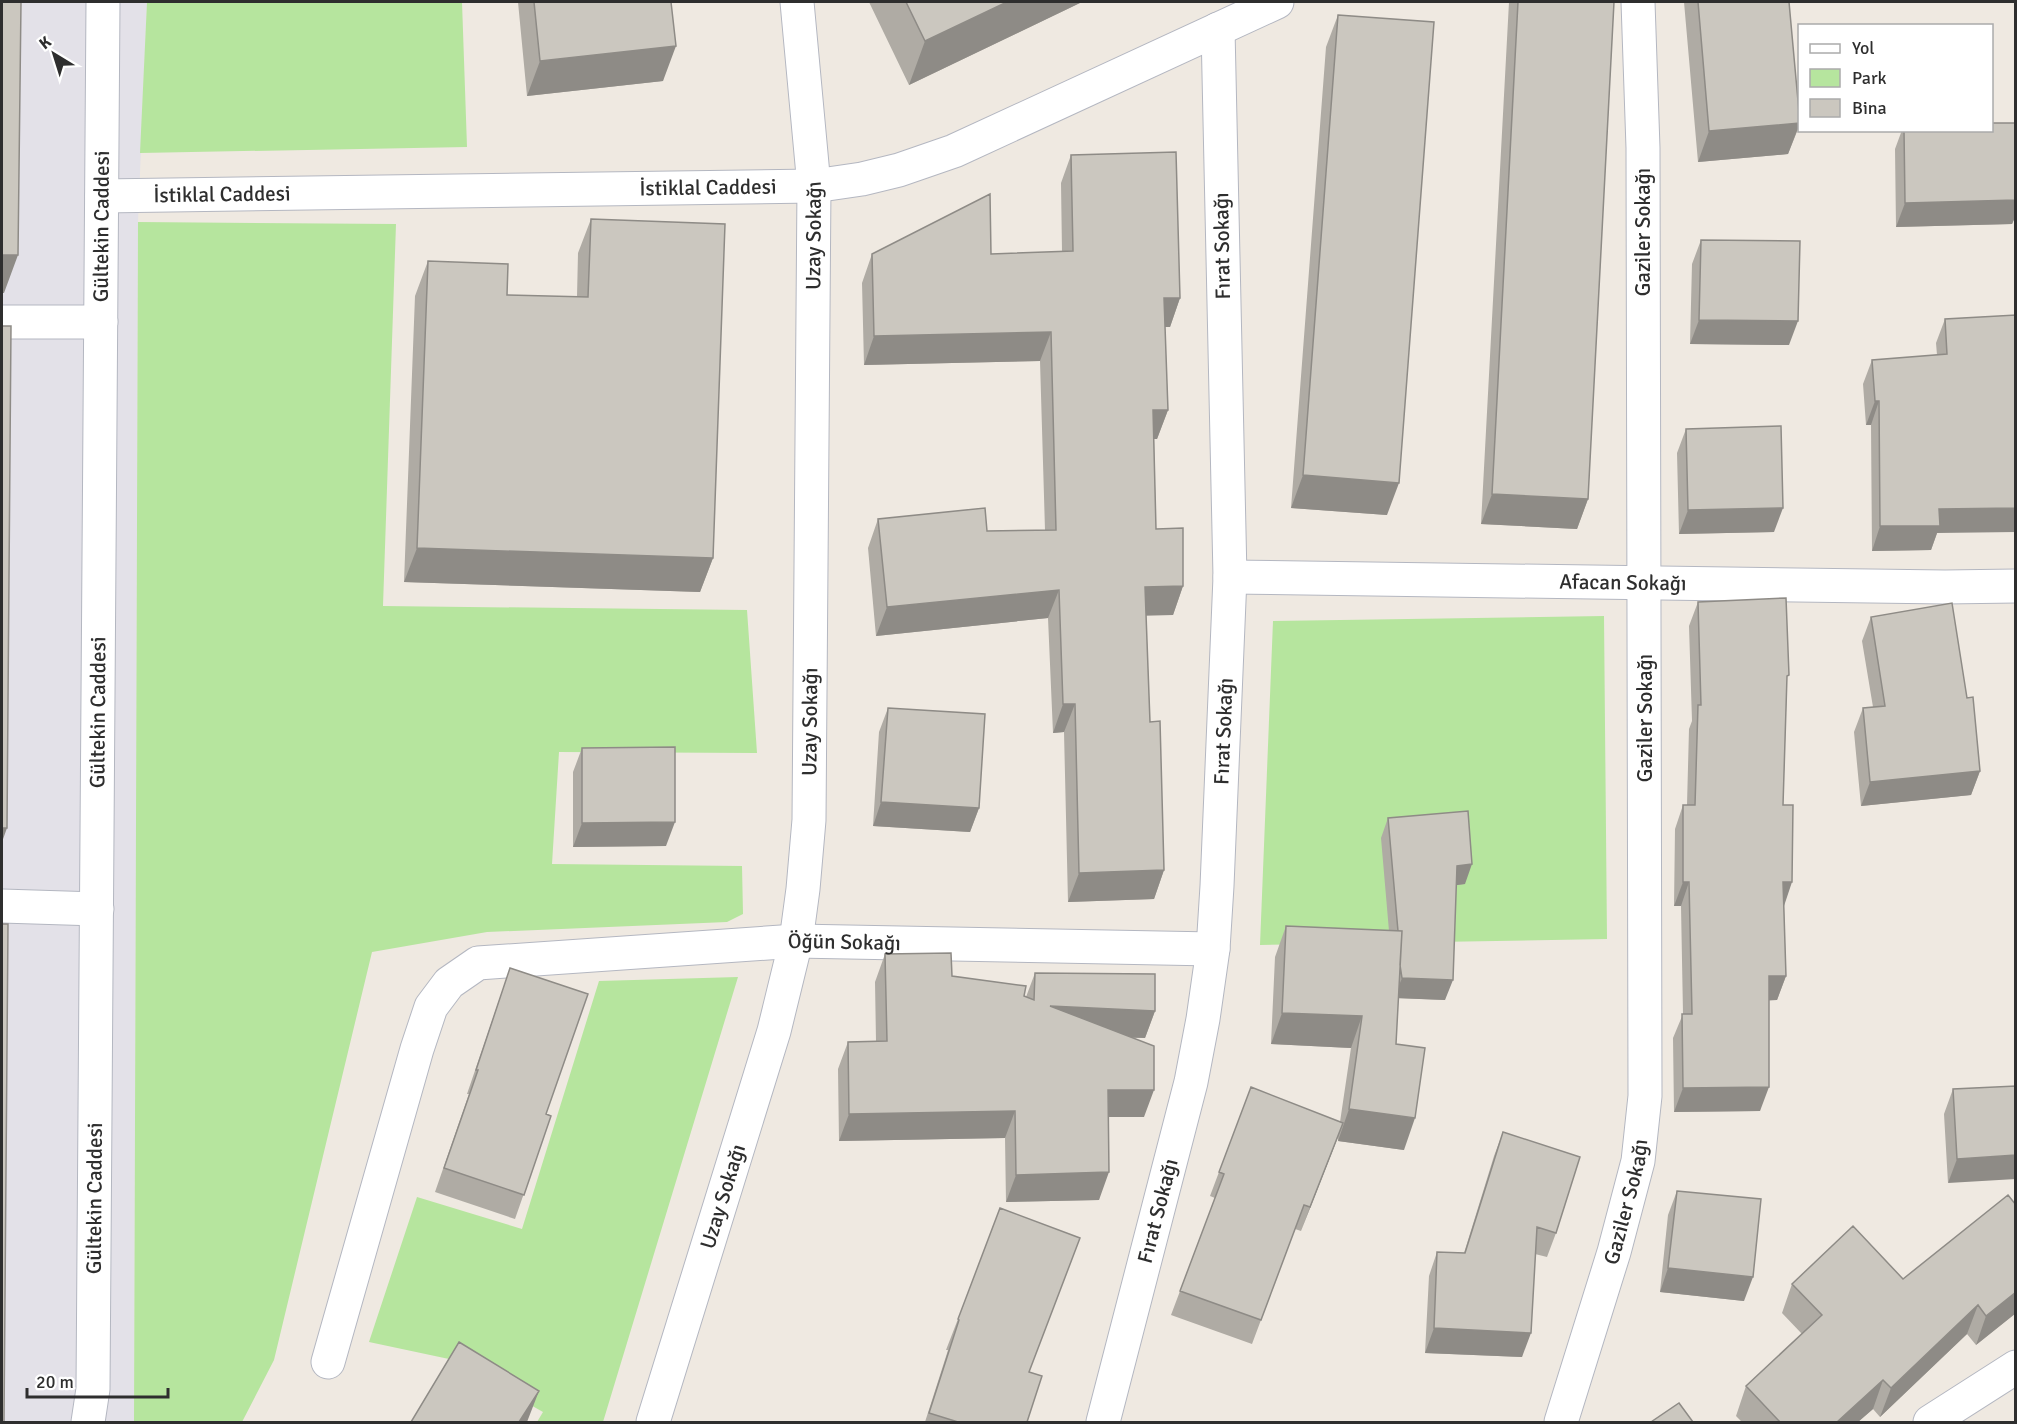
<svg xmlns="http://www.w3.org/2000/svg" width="2017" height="1424" font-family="Signika,sans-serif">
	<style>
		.industrial { fill: #e3e1e8 }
		.green { fill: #b6e59e }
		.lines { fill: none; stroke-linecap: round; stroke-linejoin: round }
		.minor-casing { stroke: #b4b7c1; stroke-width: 35 }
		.tertiary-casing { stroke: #b4b7c1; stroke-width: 35 }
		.minor { stroke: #fff; stroke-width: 33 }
		.tertiary { stroke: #fff; stroke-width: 33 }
		.wall { fill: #afaba4 }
		.shaded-wall { fill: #8e8b86 }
		.building { fill: #cbc7bf; stroke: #8e8b86; stroke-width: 1.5 }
		.labels { text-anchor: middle; stroke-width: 4.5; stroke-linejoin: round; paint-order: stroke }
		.street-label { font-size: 21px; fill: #2e2e2e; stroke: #fff }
	</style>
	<rect width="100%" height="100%" fill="#efe9e1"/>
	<!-- industrial -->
	<path class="industrial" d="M2 2H147L138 222 134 1422H2Z"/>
	<!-- green -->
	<path class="green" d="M147 2H462L467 147 140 153Z
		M138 222 396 224 383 606 747 610 757 753 559 752 552 864 742 866 743 914 727 922 487 932 372 952 274 1360 242 1422H134Z
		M1604 616 1607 939 1260 945 1273 621Z
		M738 977 603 1422H537L543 1412 449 1359 369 1342 417 1197 522 1229 599 981Z"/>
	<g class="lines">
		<defs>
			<g id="minor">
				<path id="s1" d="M1230 577 1945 587 2016 586"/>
				<path id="s2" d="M328 1362 417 1049 431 1007 449 983 478 963 796 941 1213 949"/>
				<path id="s3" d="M653 1422 774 1031 796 941 803 889 809 820 814 186 797 2"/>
				<path id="s4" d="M1103 1422 1191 1082 1203 1019 1213 949 1217 886 1230 577 1218 29"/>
				<path id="s5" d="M1561 1422 1614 1252 1638 1161 1645 1096 1643 148 1638 2"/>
			</g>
			<g id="tertiary">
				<path id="s6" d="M102 196 814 186 862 179 899 170 954 151 1277 2"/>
				<path d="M2 322H101"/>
				<path d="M2 906 97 909"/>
				<path id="s7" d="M88 1422 93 1389 103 2"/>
				<path d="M1930 1422 2016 1367"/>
			</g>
		</defs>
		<!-- minor casing -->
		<use href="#minor" class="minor-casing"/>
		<!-- tertiary casing -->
		<use href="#tertiary" class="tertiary-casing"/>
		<!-- minor -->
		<use href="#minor" class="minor"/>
		<!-- tertiary -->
		<use href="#tertiary" class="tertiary"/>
	</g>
	<!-- wall -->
	<path class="wall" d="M518 2H671L663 81 527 96Z
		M869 2H1082L909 85Z
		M1509 2H1614L1588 499 1577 529 1481 524Z
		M1684 2H1789L1800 124 1788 154 1698 162Z
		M1338 15 1387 515 1291 508 1326 47Z
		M2016 123V215L2012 224 1896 227 1895 149 1902 130H1992Z
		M1071 155 1180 298 1170 327H1165L1168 410 1157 439H1154L1156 529 1183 586 1173 615H1146L1150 722 1164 870 1154 899 1068 902 1064 732 1053 733 1048 618 876 636 868 548 878 519 987 531 1045 530 1040 361 864 365 862 283 872 254H991L1062 252 1061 183Z
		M591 219 713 558 700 592 404 582 415 296 428 261 507 295 577 297 578 253Z
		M1701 240 1789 345 1690 344 1692 264Z
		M2016 315 1931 550 1872 551 1871 425H1866L1863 384 1872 360 1937 355 1936 343 1945 319Z
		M1686 429 1774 532 1679 534 1677 453Z
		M1698 602 1787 682 1783 805 1784 906 1786 976 1777 1000H1769L1760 1111 1674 1112 1673 1038 1683 1014 1681 906H1674L1675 829 1683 805H1687L1689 729 1692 721 1689 626Z
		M1871 617 1967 698 1980 771 1971 795 1861 806 1854 732 1863 708 1873 707 1862 641Z
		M888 708 979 808 970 832 873 826 879 732Z
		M582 748 666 846 573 847V772Z
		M1388 818 1465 884 1456 885 1445 1000 1398 998 1396 1044 1404 1150 1338 1141V1137L1301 1231 1295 1229 1252 1344 1171 1315 1215 1198 1210 1196 1219 1172 1340 1122 1351 1048 1271 1044 1275 957 1286 926 1389 931 1381 838Z
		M885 954 952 976 1026 997 1035 973 1155 1011 1145 1038H1132L1144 1117H1108L1099 1200 1006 1202 1005 1138 839 1141 838 1069 848 1042 876 1041 875 982Z
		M510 968 546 1114 551 1116 515 1219 435 1192 469 1094H467Z
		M2016 1086 1948 1183 1944 1114 1953 1089Z
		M1503 1132 1556 1233 1547 1257 1535 1254 1522 1357 1425 1353 1429 1276 1437 1252 1464 1253 1494 1156Z
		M1677 1191 1744 1301 1660 1292 1668 1215Z
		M2016 1205V1313L1976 1345 1967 1334 1880 1417 1873 1409 1858 1422H1742L1736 1416 1746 1386 1802 1334 1782 1313 1792 1284 1903 1279Z
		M958 1319 1030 1372 1027 1422H925L948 1350H946Z"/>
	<!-- shaded-wall -->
	<path class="shaded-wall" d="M1007 2H1082L909 85 925 41Z
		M676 46 663 81 527 96 540 61Z
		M1800 123 1788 154 1698 162 1709 131Z
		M2016 200V215L2012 224 1896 227 1905 203Z
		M2 255H18L4 293H2Z
		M1164 298H1180L1170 327H1153Z
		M1699 320 1798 321 1789 345 1690 344Z
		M1051 332 1040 361 864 365 874 336Z
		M1875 401H1879L1871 425H1866Z
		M1153 410H1168L1157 439H1143Z
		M1303 475 1399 483 1387 515 1291 508Z
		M1492 494 1588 499 1577 529 1481 524Z
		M1783 508 1774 532 1679 534 1688 510Z
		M2016 508V532L1937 533 1931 550 1872 551 1880 526 1939 509Z
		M417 548 713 558 700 592 404 582Z
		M1183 586 1173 615 1134 616 1145 587Z
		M1059 590 1048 618 876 636 887 607Z
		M1063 704H1075L1064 732 1053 733Z
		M1980 771 1971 795 1861 806 1870 782Z
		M881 802 979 808 970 832 873 826Z
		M675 822 666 846 573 847 582 823Z
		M2 828H7L2 842Z
		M1472 864 1465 884 1450 886 1457 866Z
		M1164 870 1154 899 1068 902 1079 873Z
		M1683 882H1689L1681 906H1674Z
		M1783 882H1792L1784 906Z
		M1769 976H1786L1777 1000 1760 1001Z
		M1402 978 1453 980 1445 1000 1394 998Z
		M1050 1006 1155 1011 1145 1038 1040 1033Z
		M1282 1013 1362 1016 1351 1048 1271 1044Z
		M1769 1087 1760 1111 1674 1112 1683 1088Z
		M1108 1090H1154L1144 1117H1098Z
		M1349 1109 1415 1118 1404 1150 1338 1141Z
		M1015 1111 1005 1138 839 1141 849 1114Z
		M1343 1123 1334 1147 1301 1231 1310 1207Z
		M2016 1155V1179L1948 1183 1957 1159Z
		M1109 1172 1099 1200 1006 1202 1016 1175Z
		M1668 1268 1753 1277 1744 1301 1660 1292Z
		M2016 1292V1313L1976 1345 1986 1316Z
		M1978 1305 1967 1334 1880 1417 1891 1388Z
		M1434 1328 1531 1333 1522 1357 1425 1353Z
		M1883 1380 1873 1409 1858 1422H1837Z
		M539 1391 527 1422H519Z"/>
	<!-- building -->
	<path class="building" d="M2 2H21L18 255H2Z
		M534 2H671L676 46 540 61Z
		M906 2H1007L925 41Z
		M1518 2H1614L1588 499 1492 494Z
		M1698 2H1789L1800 123 1709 131Z
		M1338 15 1434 22 1399 483 1303 475Z
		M1992 123H2016V200L1905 203 1904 130H1992Z
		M1176 152 1180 298H1164L1168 410H1153L1156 529 1183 528V586L1145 587 1150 722 1160 721 1164 870 1079 873 1075 704H1063L1059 590 887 607 878 519 985 508 987 531 1056 530 1051 332 874 336 872 254 990 194 991 254 1073 251 1071 155Z
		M591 219 725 224 713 558 417 548 428 261 508 264 507 295 588 297Z
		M1701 240 1800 241 1798 321 1699 320Z
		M2016 315V508L1939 509 1940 526H1880L1879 401H1875L1872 360 1947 354 1945 319Z
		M2 326H11L7 828H2Z
		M1781 426 1783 508 1688 510 1686 429Z
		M1786 598 1789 675 1787 676 1783 805H1793L1792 882H1783L1786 976H1769V1087L1683 1088 1682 1014H1692L1689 882H1683V805H1695L1698 705H1701L1698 602Z
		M1952 603 1967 698 1973 697 1980 771 1870 782 1863 708 1885 706 1871 617Z
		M888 708 985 714 979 808 881 802Z
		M675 747V822L582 823V748Z
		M1468 811 1472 864 1457 866 1453 980 1402 978 1400 965 1402 931H1398L1388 818Z
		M2 924H8L4 1422H2Z
		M1286 926 1402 931 1396 1044 1425 1048 1415 1118 1349 1109 1362 1016 1282 1013Z
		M951 953 952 976 1026 986 1024 996 1034 1000 1035 973 1155 974V1011L1050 1006 1154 1046V1090H1108L1109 1172 1016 1175 1015 1111 849 1114 848 1042 887 1041 885 954Z
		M510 968 588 994 546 1114 551 1116 524 1195 444 1168 478 1070H476Z
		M2016 1086V1155L1957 1159 1953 1089Z
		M1251 1087 1343 1123 1310 1207 1304 1205 1261 1320 1180 1291 1224 1174 1219 1172Z
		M1503 1132 1580 1157 1556 1233 1537 1227 1531 1333 1434 1328 1437 1252 1465 1253Z
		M1677 1191 1761 1199 1753 1277 1668 1268Z
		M2008 1195 2016 1205V1292L1986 1316 1978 1305 1891 1388 1883 1380 1837 1422H1780L1746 1386 1822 1315 1792 1284 1853 1226 1903 1279Z
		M1000 1208 1080 1238 1029 1372 1042 1376 1027 1422H958L929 1413 959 1320 958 1319Z
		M459 1342 539 1391 519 1422H411Z
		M1679 1403 1693 1422H1651Z"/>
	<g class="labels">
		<!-- street labels -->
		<g class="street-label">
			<text dy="7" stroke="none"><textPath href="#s6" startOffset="606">İstiklal Caddesi</textPath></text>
			<text dy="7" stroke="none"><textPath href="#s6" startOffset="120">İstiklal Caddesi</textPath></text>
			<text dy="7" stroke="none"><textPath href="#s7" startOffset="1196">Gültekin Caddesi</textPath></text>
			<text transform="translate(1643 232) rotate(-90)" y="7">Gaziler Sokağı</text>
			<text dy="7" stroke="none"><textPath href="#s3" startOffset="1208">Uzay Sokağı</textPath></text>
			<text transform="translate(1222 246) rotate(-91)" y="7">Fırat Sokağı</text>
			<text dy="7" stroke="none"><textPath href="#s1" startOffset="393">Afacan Sokağı</textPath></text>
			<text dy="7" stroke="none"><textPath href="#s7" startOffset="710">Gültekin Caddesi</textPath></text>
			<text transform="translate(1645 718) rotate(-90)" y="7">Gaziler Sokağı</text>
			<text dy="7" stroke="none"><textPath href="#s3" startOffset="722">Uzay Sokağı</textPath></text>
			<text dy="7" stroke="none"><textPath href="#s4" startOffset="704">Fırat Sokağı</textPath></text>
			<text dy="7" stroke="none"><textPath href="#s2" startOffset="802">Öğün Sokağı</textPath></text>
			<text dy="7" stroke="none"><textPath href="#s3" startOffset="236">Uzay Sokağı</textPath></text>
			<text dy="7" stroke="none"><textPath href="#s7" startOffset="224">Gültekin Caddesi</textPath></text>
			<text dy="7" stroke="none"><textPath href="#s5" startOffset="230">Gaziler Sokağı</textPath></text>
			<text dy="7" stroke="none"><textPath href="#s4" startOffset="218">Fırat Sokağı</textPath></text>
		</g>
	</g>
	<!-- border -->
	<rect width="2017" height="1424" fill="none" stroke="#2e2e2e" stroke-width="6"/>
	<!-- legend -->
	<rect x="1798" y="24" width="195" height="108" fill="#ffffff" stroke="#ababab" stroke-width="1.5"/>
	<rect x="1810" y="44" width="30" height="9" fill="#ffffff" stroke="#ababab" stroke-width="1.5"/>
	<text x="1852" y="54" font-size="18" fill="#2e2e2e">Yol</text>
	<rect x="1810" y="69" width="30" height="18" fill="#b6e59e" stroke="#ababab" stroke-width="1.5"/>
	<text x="1852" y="84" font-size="18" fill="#2e2e2e">Park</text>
	<rect x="1810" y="99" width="30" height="18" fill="#cbc7bf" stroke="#ababab" stroke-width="1.5"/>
	<text x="1852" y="114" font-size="18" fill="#2e2e2e">Bina</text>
	<!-- north arrow -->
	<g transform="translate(54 54) rotate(322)" stroke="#ffffff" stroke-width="4.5" paint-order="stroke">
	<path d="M0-4.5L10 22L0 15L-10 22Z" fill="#2e2e2e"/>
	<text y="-9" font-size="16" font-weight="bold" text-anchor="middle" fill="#2e2e2e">K</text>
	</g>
	<!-- scale -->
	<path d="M27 1388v9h141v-9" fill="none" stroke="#2e2e2e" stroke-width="3"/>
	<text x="36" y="1388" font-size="18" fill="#2e2e2e" stroke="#ffffff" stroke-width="4.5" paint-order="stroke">20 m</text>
</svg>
